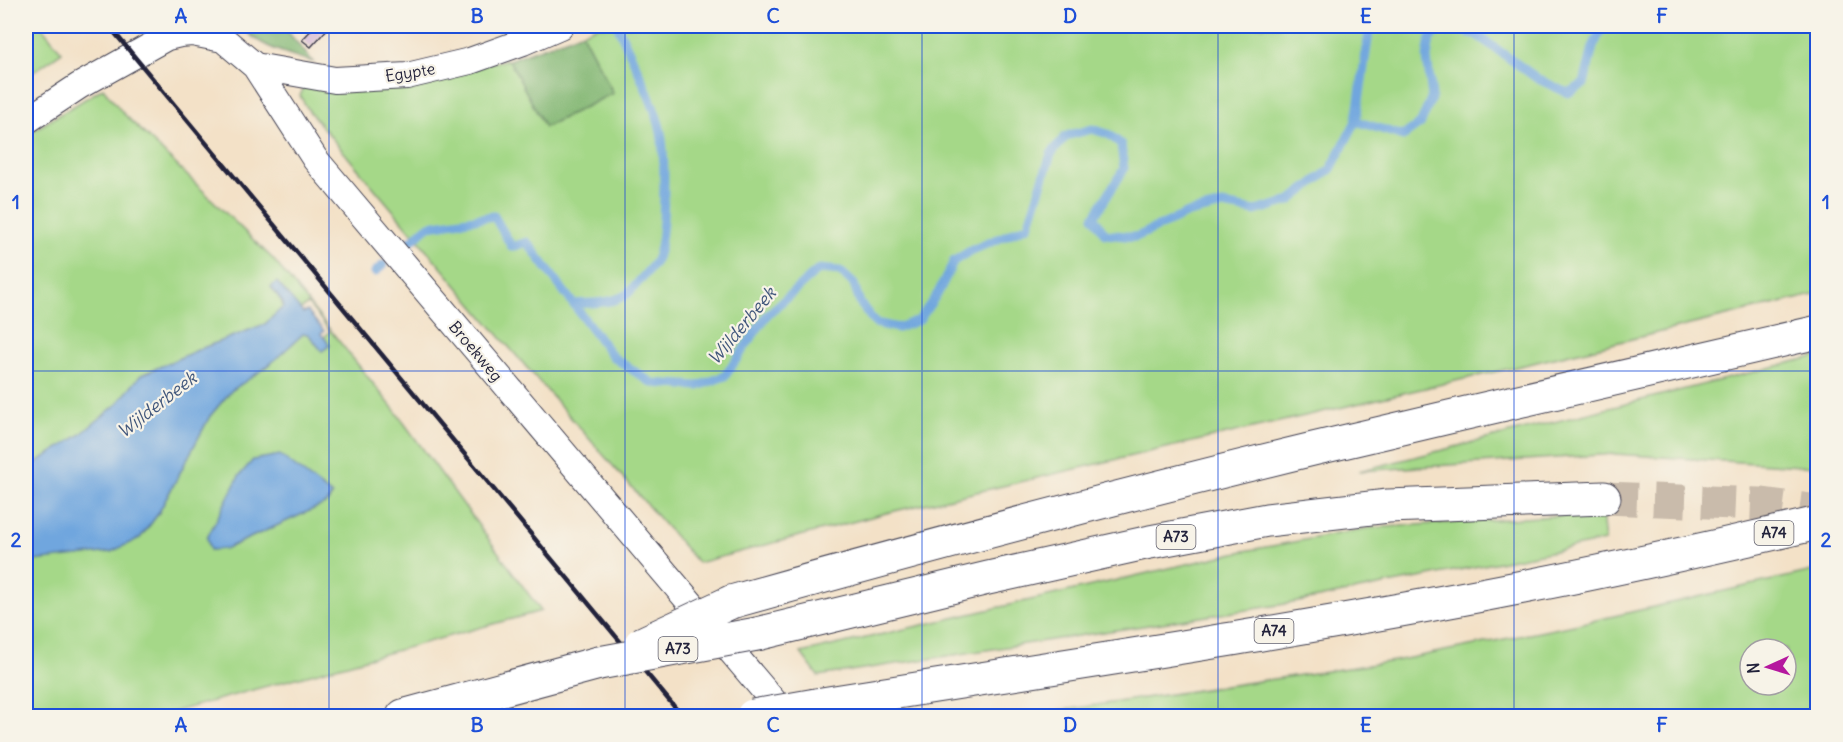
<svg xmlns="http://www.w3.org/2000/svg" width="1843" height="742" font-family="Delius,sans-serif">
	<style>
		.green { fill: #a5d888; stroke: #647d62; stroke-width: 1.5; fill-rule: evenodd }
		.forest { fill: #84b874; stroke: #536d58; stroke-width: 1.5 }
		.water { fill: #70a6de; stroke: #49648c; stroke-width: 1.5 }
		.lines { fill: none; stroke-linecap: round; stroke-linejoin: round }
		.stream { stroke: #70a6de; stroke-width: 9 }
		.building { fill: #cdaad0 }
		.motorway-tunnel { stroke: #c9bbab; stroke-width: 33; stroke-dasharray: 33 16; stroke-linecap: butt }
		.minor-casing { stroke: #413f50; stroke-width: 28 }
		.motorway-casing { stroke: #413f50; stroke-width: 35 }
		.minor { stroke: #fff; stroke-width: 26 }
		.motorway { stroke: #fff; stroke-width: 33 }
		.rail { stroke: #22223b; stroke-width: 4.5 }
		.motorway-bridge-casing { stroke: #413f50; stroke-width: 35; stroke-linecap: butt }
		.motorway-bridge { stroke: #fff; stroke-width: 33 }
		.grid { fill: none; stroke: #1d4ed8; stroke-width: 1.5; stroke-opacity: 0.55 }
		.labels { text-anchor: middle; stroke-width: 4.5; stroke-linejoin: round; paint-order: stroke }
		.shield { fill: #f7f3e8; stroke: #62616f; stroke-width: 1.5 }
		.shield-label { font-size: 15px; font-weight: bold; fill: #22223b }
		.street-label { font-size: 16px; fill: #22223b; stroke: #f7f3e8 }
		.water-label { font-size: 18px; font-style: italic; fill: #41577c; stroke: #f7f3e8 }
		.neatline { fill: none; stroke: #1d4ed8; stroke-width: 2 }
		.grid-label { font-size: 20px; text-anchor: middle; font-weight: bold; fill: #1d4ed8 }
	</style>
	<rect width="100%" height="100%" fill="#f7f3e8"/>
	<filter id="ink" filterUnits="userSpaceOnUse"><feTurbulence type="fractalNoise" baseFrequency=".0167" numOctaves="2"/><feDisplacementMap in="SourceGraphic" scale="12" xChannelSelector="R" yChannelSelector="G"/><feConvolveMatrix kernelMatrix="1 2 1 2 8 2 1 2 1" color-interpolation-filters="sRGB"/></filter>
	<filter id="wash" filterUnits="userSpaceOnUse"><feTurbulence type="fractalNoise" baseFrequency=".008" numOctaves="4" result="noise"/><feDisplacementMap in="SourceGraphic" scale="24" xChannelSelector="R" yChannelSelector="G"/><feGaussianBlur stdDeviation="1.35" result="paint"/><feColorMatrix in="noise" values="0 0 0 0 0 0 0 0 0 0 0 0 0 0 0 0 0 1.4 0 .05"/><feComposite in="paint" operator="in"/></filter>
	<g filter="url(#wash)">
		<rect width="100%" height="100%" fill="#f3e1c7"/>
		<!-- green -->
		<path class="green" d="M26 26H41L62 52 26 77Z
			M597 26H1817V294L1533 363 886 513 698 563 501 338 309 111 300 96 304 87 509 60 545 127 613 93 582 33Z
			M103 88 122 112 273 259 396 412 541 611 158 716H26V562L140 538 158 514 210 416 231 391 268 366 303 334H308L322 351 330 345 324 337 330 331 308 304 300 310 277 283 283 307 265 324 200 349 141 375 117 404 80 435 26 469V135ZM332 496 327 503 225 549Z
			M1817 356V467L1615 454 1359 471Z
			M1602 513 1605 541 1298 602 818 676 801 653 1239 552 1369 528Z
			M1817 570V716H1022L1395 661 1574 625ZM1750 649H1786V685H1750Z"/>
		<!-- forest -->
		<path class="forest" d="M241 26H283L313 62C286 53 260 48 241 26Z
			M582 33 613 93 545 127 509 60Z"/>
		<!-- water -->
		<path class="water" d="M277 282 303 313 307 311 324 331 321 334 330 345 322 351 308 334H303L268 366 231 391 210 416 158 514 140 538 111 552 26 562V469L80 435 117 404 141 375 200 349 265 324 283 307V303L271 287Z
			M280 455 332 495 327 503 225 549 210 550 207 538 239 476 253 460Z"/>
		<g class="lines">
			<!-- stream -->
			<path class="stream" d="M1356 121 1403 136 1421 123 1432 96 1427 58 1430 38 1444 26 1477 35 1538 79 1568 93 1584 84 1593 47 1603 26
				M410 242 429 226 494 216 512 247 527 242 613 357 652 383 698 386 725 376 767 315 819 269 840 271 854 284 860 303 875 323 898 328 919 320 938 293 954 261 970 251 1028 226 1051 154 1066 136 1092 129 1108 134 1121 144 1124 169 1094 217 1105 234 1136 237 1188 213 1223 205 1255 211 1290 201 1331 169 1356 121 1370 26
				M375 272 383 265
				M573 304C591 303 610 304 626 295 630 292 654 265 656 260 666 240 666 146 659 124 649 90 632 59 618 27"/>
		</g>
		<g id="blocks">
			<!-- building -->
			<path class="building" d="M315 26H330L311 47 302 40Z"/>
		</g>
	</g>
	<g filter="url(#ink)">
		<use href="#blocks" fill-opacity="0" stroke="#413f50" stroke-width="1.5"/>
		<g class="lines">
			<!-- motorway-tunnel -->
			<path class="motorway-tunnel" d="M1604 498 1761 504 1818 511"/>
			<defs>
				<path id="minor" d="M255 66 335 80 407 76 470 61 523 42 560 26
					M26 121 79 86 167 37 180 34 192 33 223 39 255 66 315 159 786 716"/>
				<path id="motorway" d="M731 602C924 548 1118 496 1313 449 1481 409 1649 371 1818 332
					M757 634 988 578 1150 542 1267 520 1388 506 1604 498
					M816 705C1052 667 1288 633 1523 587 1621 568 1720 546 1818 523
					M403 716 599 663"/>
			</defs>
			<!-- minor casing -->
			<use href="#minor" class="minor-casing"/>
			<!-- motorway casing -->
			<use href="#motorway" class="motorway-casing"/>
			<!-- minor -->
			<use href="#minor" class="minor"/>
			<!-- motorway -->
			<use href="#motorway" class="motorway"/>
			<!-- rail -->
			<path class="rail" d="M109 26 682 716"/>
			<defs>
				<path id="motorway-bridge" d="M641 644 731 602
					M599 663 757 634
					M753 716 816 705"/>
			</defs>
			<!-- motorway-bridge casing -->
			<use href="#motorway-bridge" class="motorway-bridge-casing"/>
			<!-- motorway-bridge -->
			<use href="#motorway-bridge" class="motorway-bridge"/>
		</g>
	</g>
	<!-- grid -->
	<path class="grid" d="M329 26V716M625 26V716M922 26V716M1218 26V716M1514 26V716M26 371H1818"/>
	<g class="labels">
		<!-- shield labels -->
		<g class="shield">
			<rect x="1754.5" y="521" width="39" height="24" rx="4.5"/>
			<rect x="1156.5" y="525" width="39" height="24" rx="4.5"/>
			<rect x="1254.5" y="619" width="39" height="24" rx="4.5"/>
			<rect x="658.5" y="637" width="39" height="24" rx="4.5"/>
		</g>
		<g class="shield-label">
			<text x="1774" y="538">A74</text>
			<text x="1176" y="542">A73</text>
			<text x="1274" y="636">A74</text>
			<text x="678" y="654">A73</text>
		</g>
		<!-- street labels -->
		<g class="street-label">
			<text transform="translate(410 72) rotate(-9)" y="6">Egypte</text>
			<text transform="translate(476 351) rotate(50)" y="6">Broekweg</text>
		</g>
		<!-- water labels -->
		<g class="water-label">
			<text transform="translate(742 326) rotate(-50)" y="6">Wijlderbeek</text>
			<text transform="translate(157 405) rotate(-38)" y="6">Wijlderbeek</text>
		</g>
	</g>
	<!-- margin -->
	<rect width="1843" height="742" fill="none" stroke="#f7f3e8" stroke-width="66"/>
	<!-- north arrow -->
	<g transform="translate(1768 667) rotate(266)"><circle r="28" fill="#f7f3e8" stroke="#a29fa3" stroke-width="1.5"/>
	<path d="M0-4.5L10 22L0 15L-10 22Z" fill="#b5179e"/>
	<text y="-9" font-size="16" font-weight="bold" text-anchor="middle" fill="#22223b">N</text>
	</g>
	<rect x="33" y="33" width="1777" height="676" class="neatline"/>
	<g class="grid-label">
		<text x="181" y="23">A</text>
		<text x="477" y="23">B</text>
		<text x="773" y="23">C</text>
		<text x="1070" y="23">D</text>
		<text x="1366" y="23">E</text>
		<text x="1662" y="23">F</text>
		<text x="16" y="209">1</text>
		<text x="1826" y="209">1</text>
		<text x="16" y="547">2</text>
		<text x="1826" y="547">2</text>
		<text x="181" y="732">A</text>
		<text x="477" y="732">B</text>
		<text x="773" y="732">C</text>
		<text x="1070" y="732">D</text>
		<text x="1366" y="732">E</text>
		<text x="1662" y="732">F</text>
	</g>
</svg>
